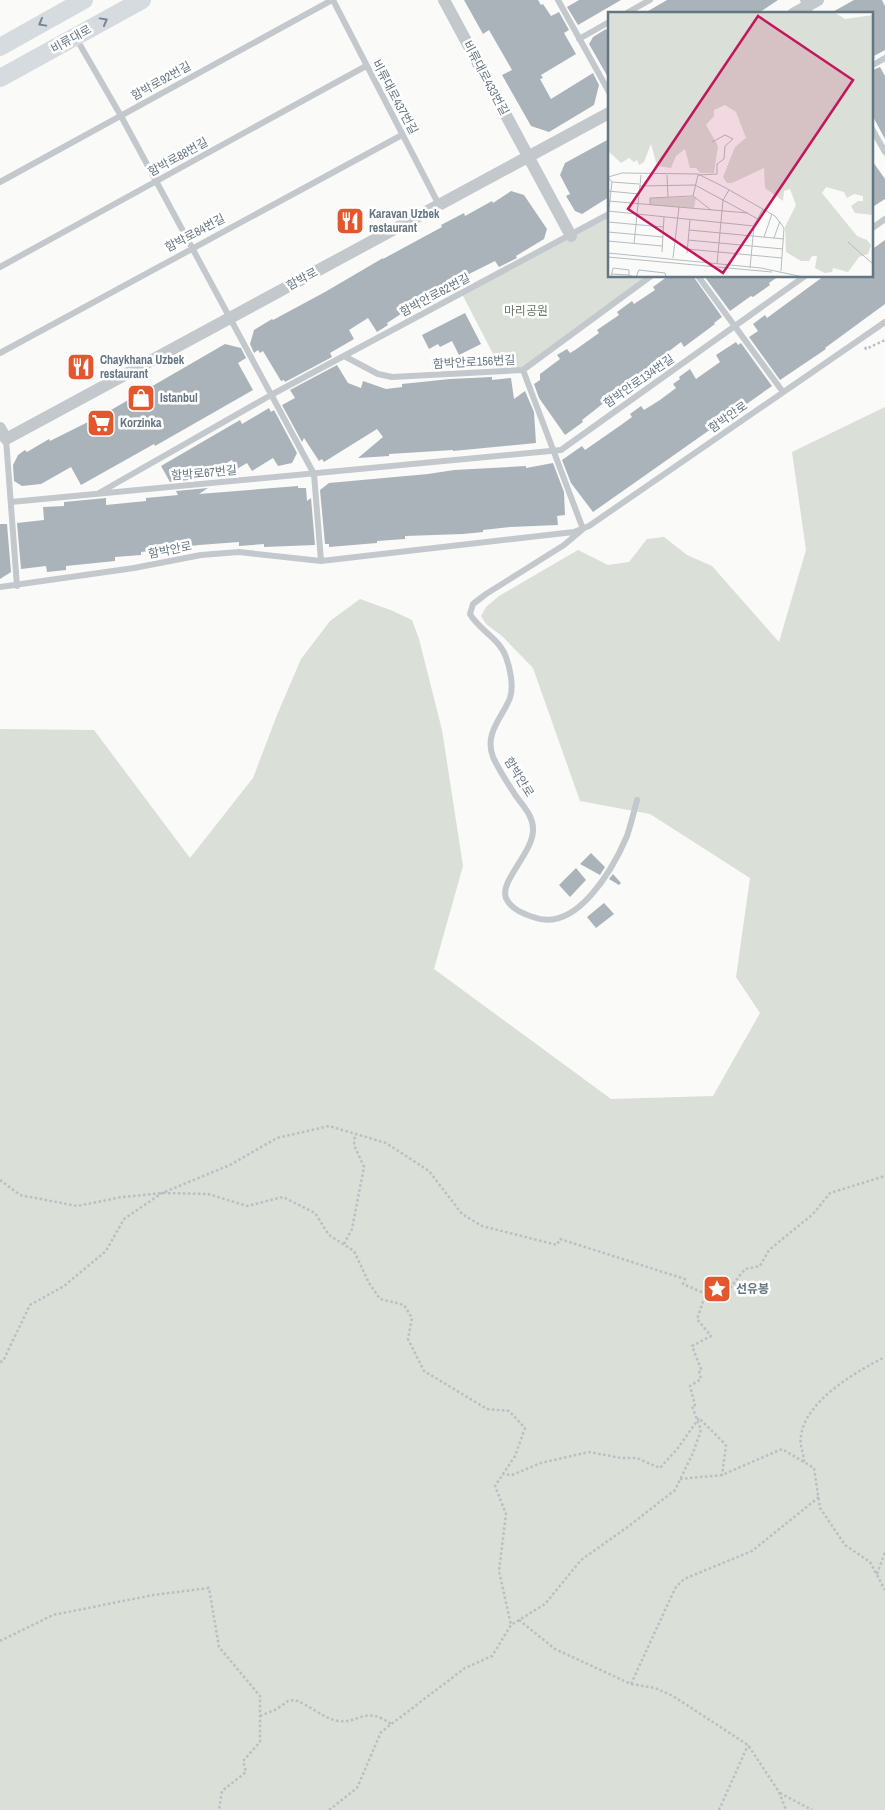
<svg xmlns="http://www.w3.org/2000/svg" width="885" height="1810" font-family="'Archivo Narrow','Noto Sans KR',sans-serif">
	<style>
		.green { fill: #dadfd7 }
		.building { fill: #aab3b9 }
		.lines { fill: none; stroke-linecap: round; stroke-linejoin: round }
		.path { stroke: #bbbfc2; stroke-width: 2.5; stroke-dasharray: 2.5 2.5; stroke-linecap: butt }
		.lane { stroke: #c3c8cc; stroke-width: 6 }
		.street { stroke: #c3c8cc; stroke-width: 12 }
		.secondary { stroke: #d6dbdf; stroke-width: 18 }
		.oneway { stroke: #768591 }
		.labels { text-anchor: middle; stroke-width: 5; stroke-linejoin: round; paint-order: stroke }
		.street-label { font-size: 12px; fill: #657683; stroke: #fff }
		.poi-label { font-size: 12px; font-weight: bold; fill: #657683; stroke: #fff; text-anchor: start }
		.park-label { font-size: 12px; fill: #687a64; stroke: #fff }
		.inset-road { fill: none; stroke: #b5bdc2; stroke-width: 1 }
		.view { fill: #c2185b; fill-opacity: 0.15; stroke: #c2185b; stroke-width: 2.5 }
		.inset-edge { fill: none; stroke: #657683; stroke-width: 2.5 }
	</style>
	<rect width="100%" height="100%" fill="#fafaf8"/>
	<!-- green -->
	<path class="green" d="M609 214V276H651L523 370 502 371 462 294Z
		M885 407V1810H0V729L94 730 190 858 253 778 277 715 301 659 330 621 360 599 393 611 412 620 419 639 442 730 463 866 434 969 611 1099 713 1096 760 1013 736 977 750 878 650 814 580 801 533 668 502 636 486 624 481 616 486 607 499 596 578 550 608 565 629 562 647 539 664 537 687 555 712 566 779 642 806 550 792 452Z"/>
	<!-- building -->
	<path class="building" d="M464 0H538L541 5 543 4 551 16 559 12 569 30 564 33 576 54 541 75 543 78 540 79 551 99 593 73 599 85 594 105 549 132 531 126 502 75 512 70 489 30 483 34Z
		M579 0H621L578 25 567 7Z
		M667 0H778L757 14H643Z
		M854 0H882L885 6V50L874 56 875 58 871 60V14H829Z
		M606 29 609 33V79L589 44 593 37Z
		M880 67 885 76V139L871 113V71Z
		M609 139V197L582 214 575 211 566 196 570 194 560 175 565 163Z
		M871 159 885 179V199L871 208Z
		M511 191 524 195 547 229 544 239 516 256 517 258 499 267 495 261 469 274 419 305 418 303 387 323 388 325 377 332 368 318 349 330 354 339 330 353 332 357 285 382 284 380 281 381 263 351 260 353 258 350 254 353 250 344 254 330 272 319 273 320 325 292 383 258V259L442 227 441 225 464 213 465 216 492 201 493 203Z
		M885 240V304L825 348 826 349 780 380 749 337 758 331 753 324 765 315 767 318 824 276H871V250Z
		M668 276H693L722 317 714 323 715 324 684 347 681 342 664 355 666 357 604 401 605 402 582 420 583 422 565 435 539 398 534 384 540 380V374L560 359 557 355 567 349 570 353 575 350 599 333 597 330 619 315 617 312 632 301 634 304 655 290 653 287Z
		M704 276H779L769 283 770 285 753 297 751 296 730 311Z
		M465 313 481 344 459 355 452 341 440 347 438 344 429 349 422 335Z
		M736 342 738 345 741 343 772 386 593 512 571 483 562 460 582 446 585 450 621 425 632 417 630 414 641 406 644 410 660 400 676 388 673 384 680 379 679 377 690 369 696 379 720 362 716 355Z
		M225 344 241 348 246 358 238 363 253 390 155 446 154 444 81 485 71 467 41 484 22 486 14 481 13 465 18 455 25 450 27 452 49 439 50 441 104 414Z
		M337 365 348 383 361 388 363 381 386 389 402 387V384L450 379 492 377V380L511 378 514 399 525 391 534 412 536 443 453 451V450L389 454V456L358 458 383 437 377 429 324 462 322 459 319 461 304 438 302 442 282 405 295 398 290 390Z
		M269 408 271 412 274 410 297 453 292 463 278 466 273 458 252 471 247 463 237 469 232 460 198 479 170 482 161 466 240 420 242 424Z
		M553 463 564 492 565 515 557 516 558 525 510 527 483 530V532L463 534 405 536V539L377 541V543L329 547V544H325L320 490 329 483 428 474 454 470 526 466V468Z
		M298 486V488H306L307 501 311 498 315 545 264 547V544L239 546V542L199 545 141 552V555L115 557V561L66 566V570L47 572 46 566 21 569 17 523 44 520 43 507 64 506V502L106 498V505L146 501V498L178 495 176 491 208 488 199 494Z
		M0 524H7L11 572 0 579Z
		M591 853 605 867 600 875 580 864Z
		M576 868 586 880 570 897 559 885Z
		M613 874 621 883 619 885 609 879Z
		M604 903 614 914 596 928 587 917Z"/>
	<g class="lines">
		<!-- path -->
		<path class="path" d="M865 347 866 349 885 340
			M0 1180 20 1195 77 1206 122 1197 162 1193 208 1194 247 1206 283 1197 315 1213 329 1235 354 1251 369 1283 380 1299 404 1305 412 1318 408 1339 424 1371 487 1409 509 1411 525 1428 515 1456 495 1486 506 1514 499 1571 511 1625
			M344 1244 352 1229 364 1167 354 1145 355 1134
			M0 1362 3 1361 30 1305 64 1286 106 1251 124 1219 162 1193 230 1165 277 1138 329 1126 386 1143 429 1171 462 1214 482 1226 557 1245 560 1239 685 1279 683 1284 706 1294
			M804 1462C804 1453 799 1445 801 1436 805 1401 857 1371 885 1357
			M502 1474 512 1475 541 1463 589 1452 621 1458H637L660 1468 678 1448 699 1418 724 1443 726 1446 722 1475
			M680 1479 722 1475 782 1449 814 1468 820 1508 845 1545 870 1562 885 1590
			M877 1574 885 1552
			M519 1620 555 1649 631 1684 655 1688 673 1696 748 1745 779 1792 786 1810
			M0 1641 53 1615 153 1595 209 1588 219 1647 260 1696V1742L243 1761 246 1772 222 1791 219 1810
			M631 1684 672 1595 676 1587 684 1579 752 1551 819 1497
			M260 1716 277 1709 288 1701 295 1700C309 1705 323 1718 338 1721 359 1724 365 1705 391 1724
			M780 1793 812 1810
			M329 1810 357 1788 381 1732 465 1668 492 1656 511 1625 545 1604 581 1560 629 1526 675 1490 693 1453 701 1430 692 1406 695 1405 690 1386 701 1379 699 1370 701 1369 692 1346 711 1336 697 1319C705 1298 703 1287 730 1288L745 1269 760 1266 769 1250 813 1214 830 1193 885 1176
			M719 1810 748 1745"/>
		<!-- lane -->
		<path class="lane" d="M333 0 439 205
			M558 0 609 92
			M803 0 811 14
			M625 14 650 0
			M76 38 121 116 314 474 321 561
			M579 39 609 22
			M871 66 885 58
			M871 127 885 152
			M0 182 332 0
			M871 229 885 219
			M0 267 366 66
			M698 276 783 392
			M0 353 402 135
			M344 356 378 374 392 377 523 370
			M523 370 583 529 564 545 486 594 473 604 470 614C479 630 500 639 506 657 510 668 514 686 510 698 502 718 484 733 493 757 499 770 508 784 516 796 524 807 533 816 533 829 534 852 499 881 506 898 510 908 523 914 533 917 576 934 613 869 627 836 631 824 634 812 637 800
			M523 370 651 276
			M6 439 17 586
			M99 493 271 395 609 214
			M11 502 561 450 805 276
			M0 587 134 568 201 555 239 552 321 561 574 532 589 526 885 322"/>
		<!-- street -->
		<path class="street" d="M444 0 571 236
			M793 14 818 0
			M0 428 6 439 609 113"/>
		<!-- secondary -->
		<path class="secondary" d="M0 47 84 0
			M0 78 142 0"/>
	</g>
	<!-- one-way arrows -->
	<defs><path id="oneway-chevron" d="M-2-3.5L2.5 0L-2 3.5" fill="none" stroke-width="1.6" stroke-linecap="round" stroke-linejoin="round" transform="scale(1.25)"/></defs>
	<g class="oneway">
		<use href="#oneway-chevron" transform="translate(104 21) rotate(-29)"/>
		<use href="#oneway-chevron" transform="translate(42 23) rotate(151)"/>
	</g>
	<!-- icons -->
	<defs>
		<symbol id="restaurant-square" viewBox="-11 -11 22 22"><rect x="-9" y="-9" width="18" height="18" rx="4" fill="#e4572e" stroke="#fff"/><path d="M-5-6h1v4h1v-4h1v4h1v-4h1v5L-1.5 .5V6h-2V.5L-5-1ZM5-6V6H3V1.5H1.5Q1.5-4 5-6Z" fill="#fff"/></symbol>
		<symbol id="shop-square" viewBox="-11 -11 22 22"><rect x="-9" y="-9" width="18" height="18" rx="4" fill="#e4572e" stroke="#fff"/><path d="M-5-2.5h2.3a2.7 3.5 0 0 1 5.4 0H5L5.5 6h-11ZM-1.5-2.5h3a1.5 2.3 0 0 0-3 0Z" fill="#fff"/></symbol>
		<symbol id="supermarket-square" viewBox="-11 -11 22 22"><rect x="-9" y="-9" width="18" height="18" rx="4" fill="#e4572e" stroke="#fff"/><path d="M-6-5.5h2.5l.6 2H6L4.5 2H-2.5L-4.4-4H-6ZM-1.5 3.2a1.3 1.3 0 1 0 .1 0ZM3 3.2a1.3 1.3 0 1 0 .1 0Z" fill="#fff"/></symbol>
		<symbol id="sight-square" viewBox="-11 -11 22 22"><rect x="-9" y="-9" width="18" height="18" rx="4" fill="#e4572e" stroke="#fff"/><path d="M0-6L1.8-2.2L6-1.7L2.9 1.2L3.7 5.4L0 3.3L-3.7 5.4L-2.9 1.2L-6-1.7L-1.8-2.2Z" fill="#fff"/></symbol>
	</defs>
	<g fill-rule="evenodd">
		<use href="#restaurant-square" x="334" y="205" width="32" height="32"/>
		<use href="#restaurant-square" x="65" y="351" width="32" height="32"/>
		<use href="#shop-square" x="125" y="382" width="32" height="32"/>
		<use href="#supermarket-square" x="85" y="407" width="32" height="32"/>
		<use href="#sight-square" x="701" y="1273" width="32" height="32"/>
	</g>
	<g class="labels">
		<!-- street labels -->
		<g class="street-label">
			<text transform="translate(71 39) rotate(-29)" y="4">비류대로</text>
			<text transform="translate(486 78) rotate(62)" y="4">비류대로433번길</text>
			<text transform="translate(161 81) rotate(-29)" y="4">함박로92번길</text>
			<text transform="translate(395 97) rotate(62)" y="4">비류대로437번길</text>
			<text transform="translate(178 157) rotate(-29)" y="4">함박로88번길</text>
			<text transform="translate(195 233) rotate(-28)" y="4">함박로84번길</text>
			<text transform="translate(302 279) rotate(-28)" y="4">함박로</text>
			<text transform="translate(435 295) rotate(-28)" y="4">함박안로62번길</text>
			<text transform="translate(474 362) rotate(-3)" y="4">함박안로156번길</text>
			<text transform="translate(639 381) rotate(-35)" y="4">함박안로134번길</text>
			<text transform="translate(728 417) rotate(-35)" y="4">함박안로</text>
			<text transform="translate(204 473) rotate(-5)" y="4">함박로67번길</text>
			<text transform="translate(170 550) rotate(-11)" y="4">함박안로</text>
			<text transform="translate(519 777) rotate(58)" y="4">함박안로</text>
		</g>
		<!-- poi labels -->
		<g class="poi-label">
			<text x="369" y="218">Karavan Uzbek<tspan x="369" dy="14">restaurant</tspan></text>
			<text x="100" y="364">Chaykhana Uzbek<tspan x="100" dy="14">restaurant</tspan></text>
			<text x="160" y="402">Istanbul</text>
			<text x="120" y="427">Korzinka</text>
			<text x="736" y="1293">선유봉</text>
		</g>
		<!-- park labels -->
		<g class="park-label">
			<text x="526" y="315">마리공원</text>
		</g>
	</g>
	<!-- overview -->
	<g transform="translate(608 12)">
		<rect width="265" height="265" fill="#fafaf8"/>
		<path d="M0 0H226L237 7 265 3V203L247 201 243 194 250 189H255V184L246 182 239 186 236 180 218 175 214 181 249 224 259 228 263 233 260 242 251 245 240 260 225 256 224 260 217 261 207 256 209 244H204L201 249H193L178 240 177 215 188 193 182 177 176 179 175 189 157 176 156 156 124 171H119L115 165 127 135 138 126 128 100 117 93 106 98V104L98 113 110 134 106 161H92L88 156H82L77 137 68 144 63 156 49 154 43 132 36 150 31 153 29 148 26 150 21 146 13 151 0 139ZM88 185 86 196 42 193V186Z" fill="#dadfd7"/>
		<path class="inset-road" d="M59 163 60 185M0 165 14 161 90 162 116 175 167 204 176 216 173 259M0 165 4 170 31 172M32 174 87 173 150 207M0 179 31 182M85 184 90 163 109 162V152L116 147 117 134 125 127 117 123 104 130M85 184 103 198M0 189 140 201M42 193V186L85 184M0 199 146 214 142 256M0 206 4 170M0 210 55 215M146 213 155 197M81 218 176 227M0 220 55 225M156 225 164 202M166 226 172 209M80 228 175 237M0 229 54 234M240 230 265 252M26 232 33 163M79 237 174 246M54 240 56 205M0 241 153 256 195 265M79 241 82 208M0 245 164 260M65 246 71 195M109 252 115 188 121 178M3 262 21 263M3 265 5 256 21 258V263L26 265M28 265 31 258 57 261 58 265M77 265H99"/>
		<path class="view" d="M150 4 245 68 115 261 20 197Z"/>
		<rect width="265" height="265" class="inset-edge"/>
	</g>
</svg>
